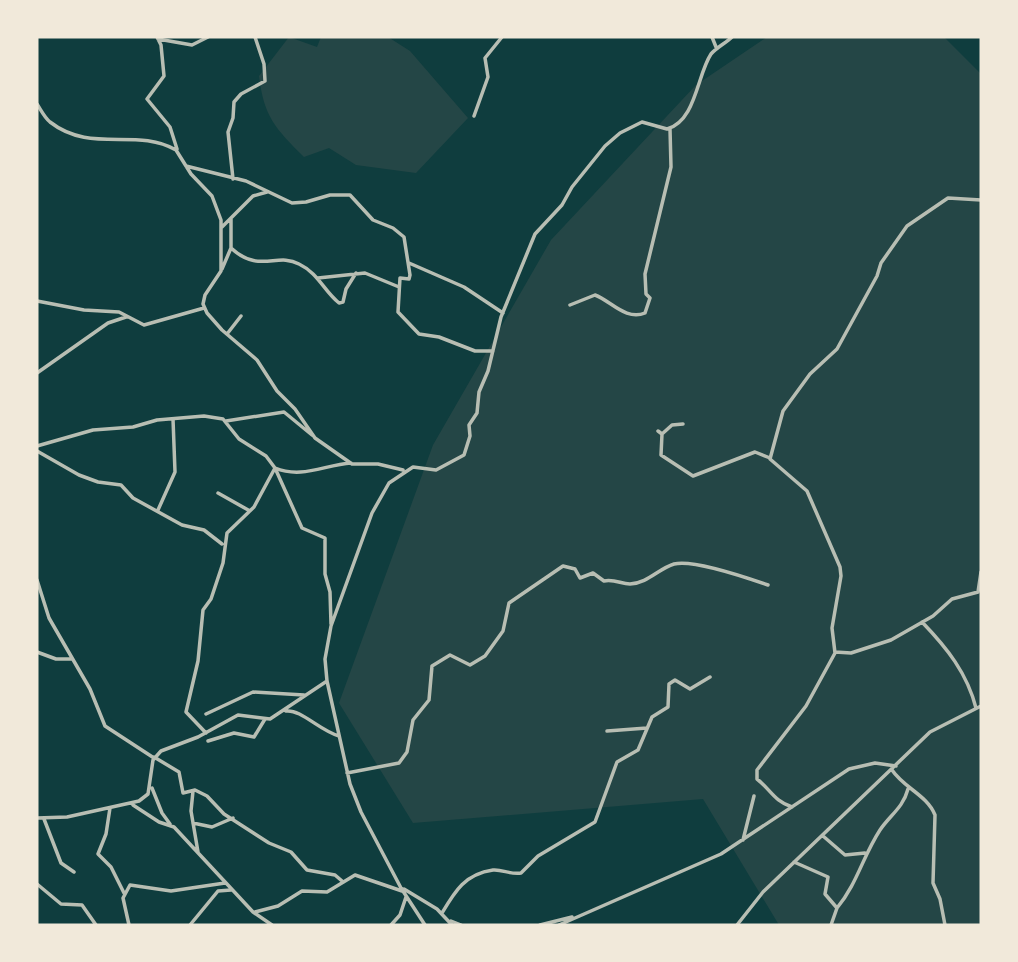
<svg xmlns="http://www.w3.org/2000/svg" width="1018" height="962" font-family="'Times New Roman',serif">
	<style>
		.green { fill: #244646 }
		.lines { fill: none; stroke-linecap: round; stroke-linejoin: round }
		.minor { stroke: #b8beb3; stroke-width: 3.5 }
	</style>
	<rect width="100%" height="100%" fill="#0f3d3e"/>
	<!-- green -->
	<path class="green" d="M289 37 317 47 321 37H388L410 51 468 118 416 173 356 165 329 148 304 157C275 128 264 117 259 76Z
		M767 37H944L981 74V925H779L703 799 413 823 339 703 433 445 551 240 696 85Z"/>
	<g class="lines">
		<!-- minor -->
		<path class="minor" d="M157 37 161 45 164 76 147 99 170 127 177 149
			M712 37 716 47
			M158 39 192 45 208 37
			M37 104C41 110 44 117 50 122 91 154 136 127 176 150L191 174 212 196 221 220V271L205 295 203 304 207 313 222 330 257 360 277 391 295 409 315 438 352 464H378L403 470
			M474 116 488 77 485 58 502 37
			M186 166 246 181 292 203 306 202 330 195H350L373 220 393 228 404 237 410 275 409 279 400 278 398 312 419 334 439 337 475 351H493
			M233 179 228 132 233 118 234 102 241 94 265 81 264 64 255 37
			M222 227 253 196 267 192
			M231 248C259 274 277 252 299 264 318 273 324 291 339 303L343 302 346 289 356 273
			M409 263 464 287 503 313
			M222 269 231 248V219
			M318 278 365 273 399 287
			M37 301 84 310 119 312 144 325 204 308
			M570 305 595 295C611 301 626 321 645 313L650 298 646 294 645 274 671 167 670 129
			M227 334 241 316
			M37 373 108 323 126 317
			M226 421 284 412 312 435
			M658 431 662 434 661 455 693 476 755 452 770 458
			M662 434 672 425 683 424
			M37 446 93 430 133 427 157 420 204 416 223 419 239 439 266 456 275 468 302 528 325 538V574L330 592 331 624
			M37 451 79 475 98 482 121 485 133 498 182 525 204 530 222 544
			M218 493 250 511
			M158 510 175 472 173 419
			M37 580 49 618 90 689 105 726 154 758
			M922 622C947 648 967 673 976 708
			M37 652 56 659H71
			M835 652 851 653 891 640 933 616 952 599 978 592 981 572
			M286 711C301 709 320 731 339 736
			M206 714 253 692 304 695
			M607 731 647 728
			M206 733 186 712 198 661 203 610 211 599 223 563 227 533 254 507 275 468C302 479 324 465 351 463
			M208 741 234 733 254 737 265 719
			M154 757 179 772 183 793 195 790 207 796 224 814 269 843 291 852 307 870 335 875 342 881
			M892 770C904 788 927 795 935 815L933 883 940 899 945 925
			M347 773 399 763 407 752 413 720 429 700 432 666 450 655 470 665 485 656 503 631 509 603 563 566 575 569 580 578 593 573 604 581C615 579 621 584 630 584 648 583 658 569 674 564 693 559 748 578 768 585
			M152 788 162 813 170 824
			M193 791 191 811 198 852
			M133 805 159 822 174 827 253 912 272 925
			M792 807C774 801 771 790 757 779V770L806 706 835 653 832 628 841 576 840 567 807 491 770 459 783 411 810 374 837 349 877 276 881 263 907 226 948 198 981 200
			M110 808 106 834 98 854 111 867 124 893
			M37 818 67 817 139 801 148 794 153 760 161 751 198 737 238 715 270 719 327 681
			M44 819 61 863 74 872
			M193 823 212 827 233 818
			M823 836 845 855 865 853
			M743 840 754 796
			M794 862 828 877 825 894 837 908 831 925
			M37 884 61 904 82 905 96 925
			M404 889 437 909 452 925
			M837 908C857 884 863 856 880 830 890 815 903 808 908 789
			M255 912 278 906 302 891 327 892 355 875 402 891
			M442 913C455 891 465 874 493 870 502 869 511 875 521 873L538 856 595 822 617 762 638 750 652 717 668 707 669 684 675 680 690 689 710 677
			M451 921 461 925
			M129 925 123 898 130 885 171 891 225 883
			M190 925 218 891 231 890
			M391 925 400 915 406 897
			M425 925 401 888 361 812 350 784 327 681 325 659 331 626 372 513 389 483 413 467 436 470 464 455 470 436 469 425 477 413 479 392 488 371 501 317 535 234 562 205 572 187 605 146 620 133 642 122 667 129C696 121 697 75 711 54 717 47 726 43 732 37
			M540 925 572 917
			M559 925 721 854 849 769 875 763 896 766
			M737 925 763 892 930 732 981 706"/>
	</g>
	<!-- border -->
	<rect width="1018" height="962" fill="none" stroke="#f1e9da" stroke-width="77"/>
</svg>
